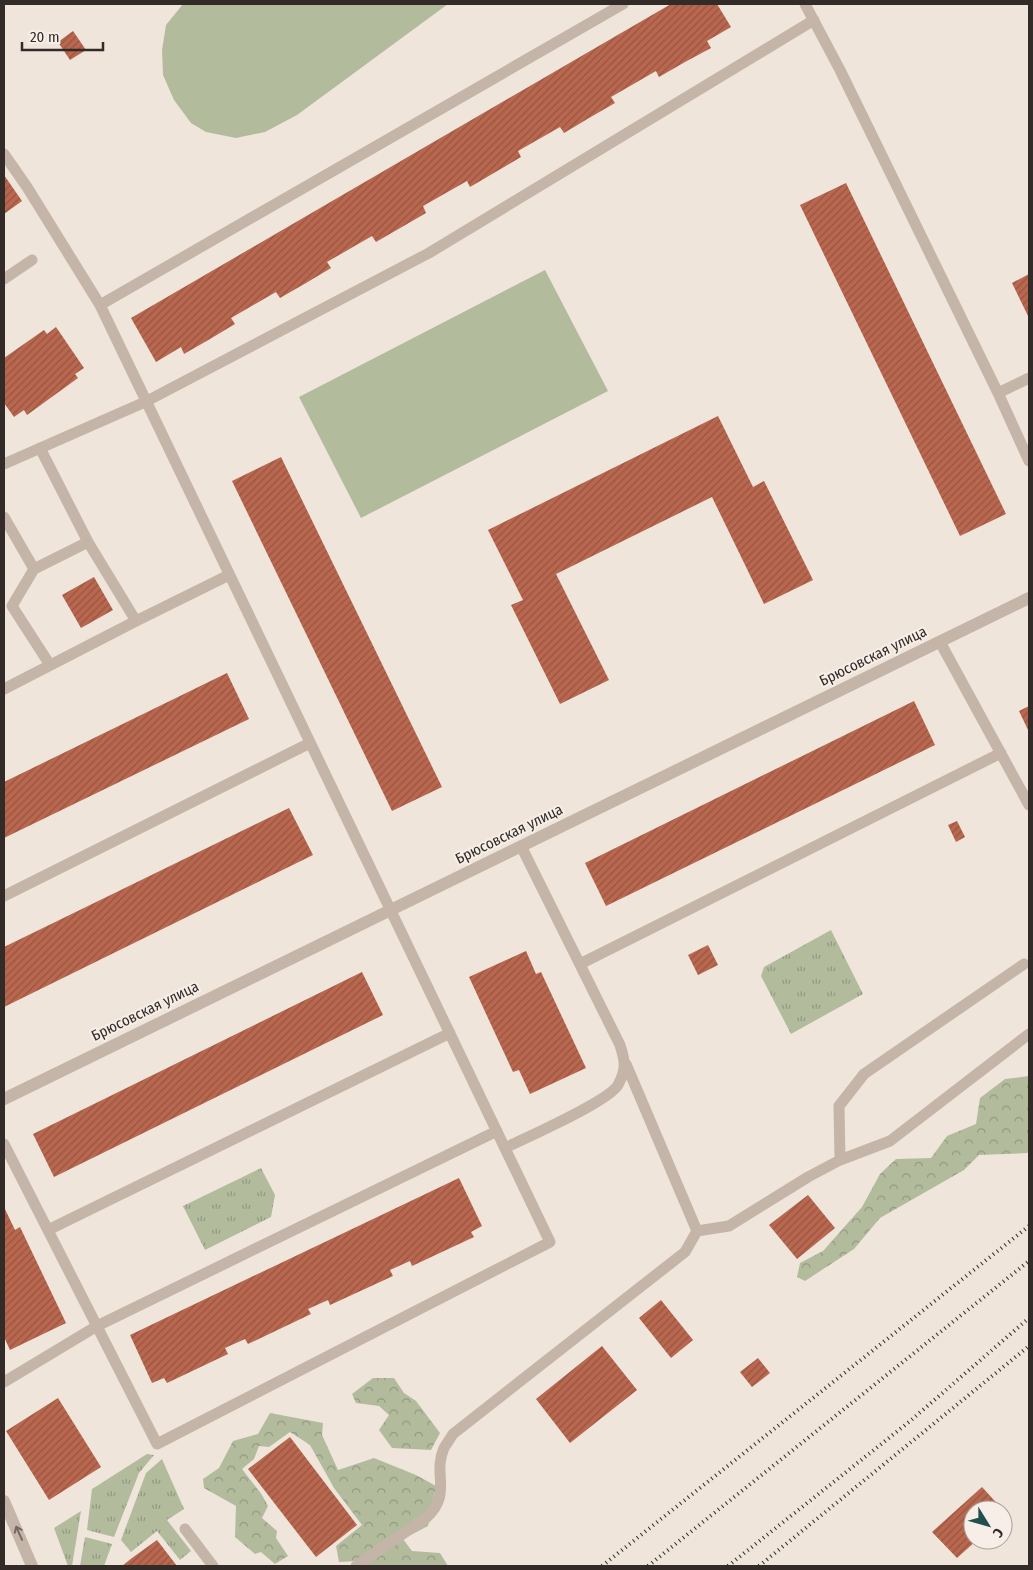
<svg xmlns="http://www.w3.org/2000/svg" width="1033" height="1570" font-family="'Fira Sans Condensed',sans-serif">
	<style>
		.grass { fill: url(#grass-tufts) }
		.forest { fill: url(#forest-crowns) }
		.pitch { fill: #b2bc9d }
		.building { fill: url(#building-hatch) }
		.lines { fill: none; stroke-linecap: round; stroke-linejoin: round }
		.service { stroke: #c5b5a8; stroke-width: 11 }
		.minor { stroke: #c5b5a8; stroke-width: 12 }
		.tertiary { stroke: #c5b5a8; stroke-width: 12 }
		.rail { stroke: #332b28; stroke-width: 4; stroke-dasharray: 1 4; stroke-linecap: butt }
		.oneway { stroke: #756962 }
		.labels { text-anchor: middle; stroke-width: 4; stroke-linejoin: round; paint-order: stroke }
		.street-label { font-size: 15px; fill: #332b28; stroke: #f7efe7 }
	</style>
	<defs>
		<pattern id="grass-tufts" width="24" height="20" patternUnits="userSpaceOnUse" patternTransform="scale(1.25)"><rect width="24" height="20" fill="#b2bc9d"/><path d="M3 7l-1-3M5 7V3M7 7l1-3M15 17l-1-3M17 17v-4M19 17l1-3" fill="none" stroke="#919980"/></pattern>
		<pattern id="forest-crowns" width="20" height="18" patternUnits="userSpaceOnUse" patternTransform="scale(1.25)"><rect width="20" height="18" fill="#b2bc9d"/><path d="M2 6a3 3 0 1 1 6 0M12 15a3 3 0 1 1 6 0" fill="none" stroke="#919980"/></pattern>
		<pattern id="building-hatch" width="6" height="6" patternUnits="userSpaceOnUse" patternTransform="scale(1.25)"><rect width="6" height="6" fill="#b9674f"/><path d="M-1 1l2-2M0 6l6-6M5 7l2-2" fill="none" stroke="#975542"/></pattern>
	</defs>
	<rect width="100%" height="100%" fill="#efe5db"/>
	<!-- grass -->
	<path class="grass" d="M831 930 863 994 791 1034 761 976 764 967Z
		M261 1168 275 1195 271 1217 205 1250 183 1206Z
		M147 1454 154 1455 139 1473 114 1537 87 1530 92 1489Z
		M162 1459 184 1509 167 1520 191 1551 180 1560 157 1531 131 1552 121 1540 146 1473Z
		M81 1511 72 1566H68L54 1528Z
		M85 1537 112 1544 104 1566H80Z"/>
	<!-- forest -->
	<path class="forest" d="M1029 1076V1151L1027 1153 979 1155 964 1170 880 1218 854 1249 805 1281 797 1277 800 1263 823 1251 862 1207 880 1174 896 1159 931 1158 947 1136 976 1124 980 1098 1005 1079Z
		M373 1378H394L404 1393 416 1401 440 1433 431 1450 392 1448 379 1430 389 1415 379 1406 356 1403 352 1394Z
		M270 1413 323 1423 322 1435 338 1470 374 1458 416 1475 436 1486 428 1526 403 1539 412 1551 440 1553 448 1566H360L358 1561 339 1562 336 1546 362 1525 334 1488 310 1445 290 1432 269 1447 259 1446 254 1459 242 1469 262 1495 268 1506 262 1518 277 1531 276 1538 288 1556 275 1564 261 1552 255 1554 235 1537 236 1506 204 1488 203 1479 219 1468 233 1441 258 1434Z"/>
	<!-- pitch -->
	<path class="pitch" d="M183 4H448L297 115 265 132 236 138 206 132 191 123 174 100 163 75 162 50 166 25Z
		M545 270 608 391 361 518 299 397Z"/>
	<!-- building -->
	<path class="building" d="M671 4H717L731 27 707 41 711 48 685 62 659 77 656 71 611 97 615 103 589 118 564 133 560 127 518 151 521 157 470 187 467 181 423 206 426 213 376 242 372 236 327 262 331 268 306 283 280 298 276 292 231 318 235 324 210 339 184 354 181 347 156 362 131 318Z
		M73 31 86 50 70 60 58 42Z
		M4 175 22 201 4 214Z
		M846 183 1006 514 960 536 800 205Z
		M1029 274V318L1012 283Z
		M56 327 84 368 75 374 78 378 27 415 24 410 14 417 4 403V358L44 330 47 334Z
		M718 416 753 487 764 481 813 580 764 604 712 497 556 574 609 680 560 704 511 605 523 600 488 530Z
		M281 457 442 787 392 811 232 481Z
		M94 577 113 610 81 628 62 595Z
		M227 673 249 719 4 838V782Z
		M914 701 935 745 606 906 585 863Z
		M1029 706V732L1019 711Z
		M289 808 313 855 4 1007V947Z
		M957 821 965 837 956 842 948 825Z
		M708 945 718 965 698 975 688 955Z
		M526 951 536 974 541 972 586 1068 530 1094 519 1070 513 1072 469 977Z
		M362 972 383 1015 54 1177 33 1134Z
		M459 1178 482 1226 471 1232 474 1237 412 1266 410 1261 390 1270 393 1276 330 1305 328 1300 308 1309 311 1314 248 1344 245 1339 225 1348 228 1354 167 1383 164 1378 152 1383 130 1335Z
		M808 1195 835 1228 797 1259 769 1225Z
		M4 1207 15 1230 20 1227 66 1323 10 1350 4 1337Z
		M661 1300 693 1340 671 1358 639 1318Z
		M602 1346 637 1390 570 1443 536 1399Z
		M758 1358 770 1373 752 1387 740 1372Z
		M58 1398 101 1467 49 1500 6 1431Z
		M290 1437 357 1525 316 1557 248 1469Z
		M982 1487 1003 1510H973V1540H977L957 1558 932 1532Z
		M157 1540 177 1566H122L132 1558Z"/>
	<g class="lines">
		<!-- service -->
		<path class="service" d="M805 4 840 70 998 393 1029 461
			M4 154 27 187 100 305 550 1242 157 1444 4 1144
			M4 279 32 260
			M100 305 623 4
			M998 393 1029 378
			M40 448 88 542 136 621 229 575
			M4 464 145 402 429 253 814 20
			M4 517 34 569 12 606 50 665
			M34 569 88 542
			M940 642 1029 805
			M4 689 136 621
			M4 896 310 743
			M580 964 1001 753
			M505 1148C527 1137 608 1102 618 1085 627 1068 625 1061 620 1045L521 846
			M840 1160 839 1106 864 1074 1024 964
			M48 1230 450 1033
			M697 1231 729 1226 808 1177 840 1160 890 1141 1029 1034
			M4 1382 97 1326 497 1131
			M185 1529 213 1566
			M356 1566 426 1518C453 1493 432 1475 444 1448 447 1443 450 1439 453 1434L685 1252 697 1231 626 1064"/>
		<!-- minor -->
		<path class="minor" d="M4 1099 1029 598"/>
		<!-- tertiary -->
		<path class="tertiary" d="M4 1501 32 1566"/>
		<!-- rail -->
		<path class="rail" d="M602 1566 1029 1226
			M648 1566 1029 1261
			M728 1566 909 1422 1029 1318
			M759 1566 1029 1346"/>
	</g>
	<!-- one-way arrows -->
	<defs><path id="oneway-shaft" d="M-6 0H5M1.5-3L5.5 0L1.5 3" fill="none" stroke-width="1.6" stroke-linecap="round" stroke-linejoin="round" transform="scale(1.25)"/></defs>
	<use class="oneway" href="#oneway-shaft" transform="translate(19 1533) rotate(-114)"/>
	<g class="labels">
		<!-- street labels -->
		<g class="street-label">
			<text transform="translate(873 656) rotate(-26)" y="5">Брюсовская улица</text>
			<text transform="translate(509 834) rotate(-26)" y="5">Брюсовская улица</text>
			<text transform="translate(145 1011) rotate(-26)" y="5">Брюсовская улица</text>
		</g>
	</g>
	<!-- border -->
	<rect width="1033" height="1570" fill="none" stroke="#332b28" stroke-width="10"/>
	<!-- north arrow -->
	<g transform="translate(988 1525) rotate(127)"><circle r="24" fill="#f7efe7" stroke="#a9a19b"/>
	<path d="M0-4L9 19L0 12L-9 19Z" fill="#224e50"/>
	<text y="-8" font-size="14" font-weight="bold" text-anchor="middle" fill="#332b28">С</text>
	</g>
	<!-- scale -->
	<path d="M22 42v8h81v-8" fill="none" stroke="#332b28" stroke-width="2.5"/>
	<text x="30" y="42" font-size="15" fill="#332b28" stroke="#f7efe7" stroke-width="4" paint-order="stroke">20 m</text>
</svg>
